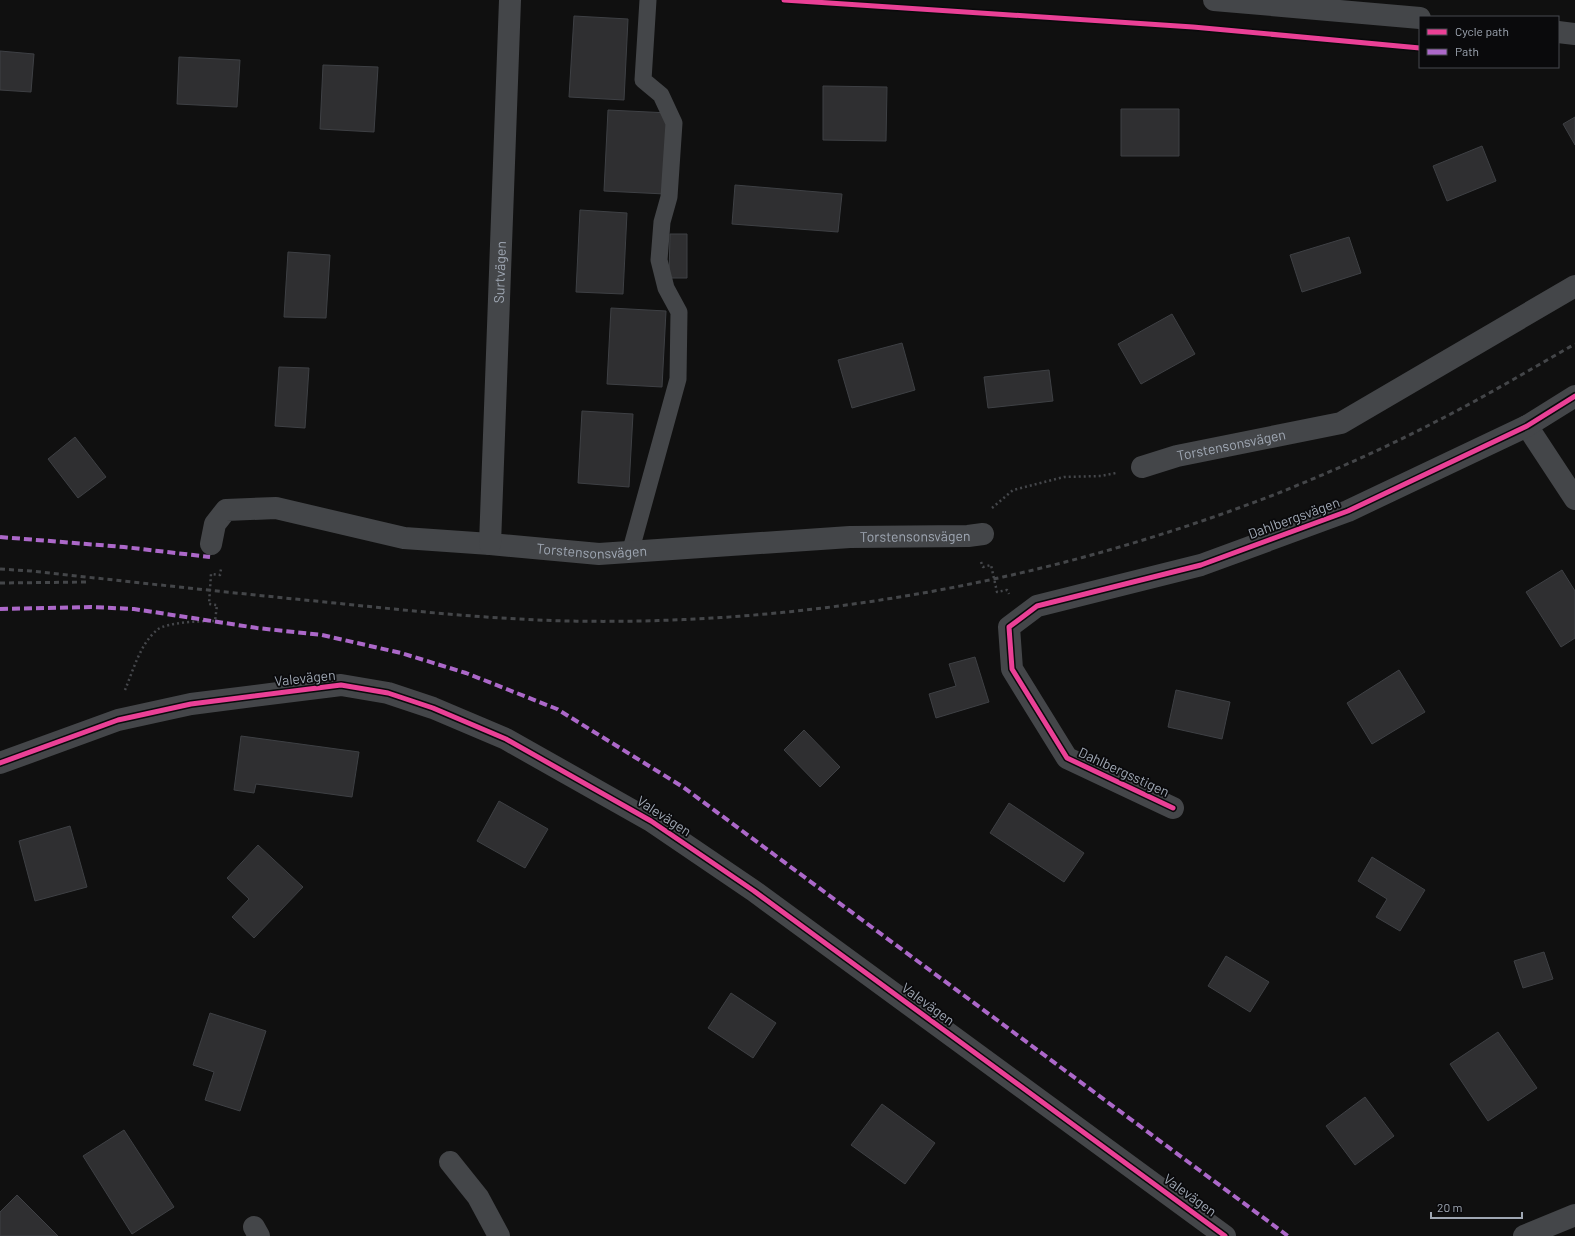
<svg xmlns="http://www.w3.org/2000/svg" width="1575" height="1236" font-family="Barlow,sans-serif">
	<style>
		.building { fill: #2f2f31; stroke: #3e4044 }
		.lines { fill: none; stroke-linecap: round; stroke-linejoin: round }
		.path { stroke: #45474b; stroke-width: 2.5; stroke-dasharray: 2 3; stroke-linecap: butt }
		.service { stroke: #444649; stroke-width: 17 }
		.minor { stroke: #444649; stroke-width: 22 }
		.tertiary { stroke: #444649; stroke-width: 22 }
		.rail { stroke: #444649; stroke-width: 3; stroke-dasharray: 5 4; stroke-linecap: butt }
		.quiet { stroke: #ac68c9; stroke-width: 4; stroke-dasharray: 8 4; stroke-linecap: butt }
		.cycleway-casing { stroke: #0a0a0c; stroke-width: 8 }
		.cycleway { stroke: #ea4096; stroke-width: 5 }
		.labels { text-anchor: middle; stroke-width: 3.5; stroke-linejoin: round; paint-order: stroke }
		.street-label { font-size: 14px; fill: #9fa7b3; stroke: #0a0a0c }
	</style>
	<rect width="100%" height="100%" fill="#101010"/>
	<!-- building -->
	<path class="building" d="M574 16 628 19 624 100 569 97Z
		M0 51 34 54 31 92 0 90Z
		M179 57 240 60 237 107 177 104Z
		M323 65 378 67 374 132 320 129Z
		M823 86 887 87 886 141 823 140Z
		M1121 109H1179V156H1121Z
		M608 110 669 113 665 194 604 191Z
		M1575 117V145L1563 124Z
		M1482 146 1496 181 1447 201 1433 166Z
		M735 185 842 194 838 232 732 224Z
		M580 210 627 213 623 294 576 292Z
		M670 234H687V278H669Z
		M1349 237 1361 273 1302 292 1290 255Z
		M288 252 330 255 326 318 284 317Z
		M611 308 666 311 662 387 607 384Z
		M1172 314 1195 354 1141 384 1118 344Z
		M902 343 915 390 852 408 838 360Z
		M279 367 309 368 305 428 275 426Z
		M1049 370 1053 401 988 408 984 377Z
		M582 411 633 414 629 487 578 483Z
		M75 437 106 477 78 498 48 459Z
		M1562 570 1575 591V638L1561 647 1526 592Z
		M975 657 989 702 936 718 929 694 956 686 949 664Z
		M1399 670 1425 712 1372 744 1347 703Z
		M1176 690 1230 702 1222 739 1168 727Z
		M804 730 840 767 820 787 784 750Z
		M241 736 359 752 352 797 256 784 254 793 234 790Z
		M499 801 548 829 525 868 477 841Z
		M1009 803 1084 853 1064 882 990 833Z
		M70 826 87 887 35 901 19 841Z
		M258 845 303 887 254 938 232 917 249 899 227 878Z
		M1372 857 1425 890 1400 931 1376 917 1387 899 1358 881Z
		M1544 952 1553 979 1523 988 1514 961Z
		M1226 956 1269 982 1250 1012 1208 986Z
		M731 993 776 1023 753 1058 708 1028Z
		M210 1013 266 1031 240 1111 205 1100 214 1072 193 1065Z
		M1498 1032 1537 1088 1488 1121 1450 1064Z
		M1365 1097 1394 1136 1355 1165 1326 1126Z
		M882 1104 935 1143 905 1184 851 1145Z
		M124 1130 174 1207 132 1234 83 1156Z
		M17 1195 58 1236H0V1212Z"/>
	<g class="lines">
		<!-- path -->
		<path class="path" d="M992 508 1013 490 1064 477 1101 476 1116 473
			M981 562 983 567 991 565 997 592 1007 590 1009 594
			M125 690C133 671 140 644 157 630 166 622 203 621 215 621L217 605 209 604 211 574 220 575 221 569"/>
		<!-- service -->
		<path class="service" d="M630 553 678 379 679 312 666 288 659 260 662 222 669 197 674 123 661 95 643 80 648 0"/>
		<!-- minor -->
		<g class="minor">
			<path d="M1527 426 1575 499"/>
			<path id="s1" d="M1142 467 1177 456 1341 423 1575 286"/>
			<path id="s2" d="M211 544 215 524 226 510 276 508 404 538 490 544 599 554 850 537 968 536 983 534"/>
			<path id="s3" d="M490 544 510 0"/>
			<path d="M0 763 118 720 191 704 341 685 388 693 433 708 506 739 651 821 754 891 1225 1236"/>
			<path d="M1173 808 1067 758 1012 669 1009 627 1037 606 1201 565 1348 511 1527 426 1575 396"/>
			<path d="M450 1162 478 1197 499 1236"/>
			<path d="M254 1227 259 1236"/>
			<path d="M1524 1236 1575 1215"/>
		</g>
		<!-- tertiary -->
		<path class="tertiary" d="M1214 0 1420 18
			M1558 32 1575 34"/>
		<!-- rail -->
		<path class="rail" d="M0 569 31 571C132 582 233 593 335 603 412 611 489 619 567 621 810 626 1054 581 1281 492 1333 471 1385 448 1435 422 1483 398 1529 370 1575 344
			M0 583 88 582"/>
		<!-- quiet -->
		<path class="quiet" d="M0 537 124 547 210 557
			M0 609 91 607 134 609 257 628 322 635 401 653 466 673 557 709 683 787 1288 1236"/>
		<defs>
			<path id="cycleway" d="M784 0 1193 27 1420 48
				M0 763 118 720 191 704 341 685 388 693 433 708 506 739 651 821 754 891 1225 1236
				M1173 808 1067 758 1012 669 1009 627 1037 606 1201 565 1348 511 1527 426 1575 396"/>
		</defs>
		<!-- cycleway casing -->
		<use href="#cycleway" class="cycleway-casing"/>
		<!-- cycleway -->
		<use href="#cycleway" class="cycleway"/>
	</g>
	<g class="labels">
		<!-- street labels -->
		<g class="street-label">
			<text dy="5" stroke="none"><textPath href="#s3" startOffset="272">Surtvägen</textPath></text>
			<text dy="5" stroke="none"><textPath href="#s1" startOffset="92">Torstensonsvägen</textPath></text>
			<text transform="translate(1294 518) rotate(-20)" y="5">Dahlbergsvägen</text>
			<text dy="5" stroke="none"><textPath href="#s2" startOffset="732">Torstensonsvägen</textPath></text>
			<text dy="5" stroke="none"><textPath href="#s2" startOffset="408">Torstensonsvägen</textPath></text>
			<text transform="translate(305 678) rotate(-6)" y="5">Valevägen</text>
			<text transform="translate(1124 772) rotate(25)" y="5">Dahlbergsstigen</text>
			<text transform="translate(664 816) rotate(33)" y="5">Valevägen</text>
			<text transform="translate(928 1004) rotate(36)" y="5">Valevägen</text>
			<text transform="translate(1190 1195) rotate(36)" y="5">Valevägen</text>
		</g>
	</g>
	<!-- legend -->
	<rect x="1419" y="16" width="140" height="52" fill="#0a0a0c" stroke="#46494f"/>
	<rect x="1427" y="29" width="20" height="6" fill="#ea4096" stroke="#46494f"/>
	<text x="1455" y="36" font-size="12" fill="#9fa7b3">Cycle path</text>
	<rect x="1427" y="49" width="20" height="6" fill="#ac68c9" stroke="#46494f"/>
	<text x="1455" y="56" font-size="12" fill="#9fa7b3">Path</text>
	<!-- scale -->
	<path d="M1431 1212v6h91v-6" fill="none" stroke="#9fa7b3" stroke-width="2"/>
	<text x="1437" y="1212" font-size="12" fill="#9fa7b3" stroke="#0a0a0c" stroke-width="3" paint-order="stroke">20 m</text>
</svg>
